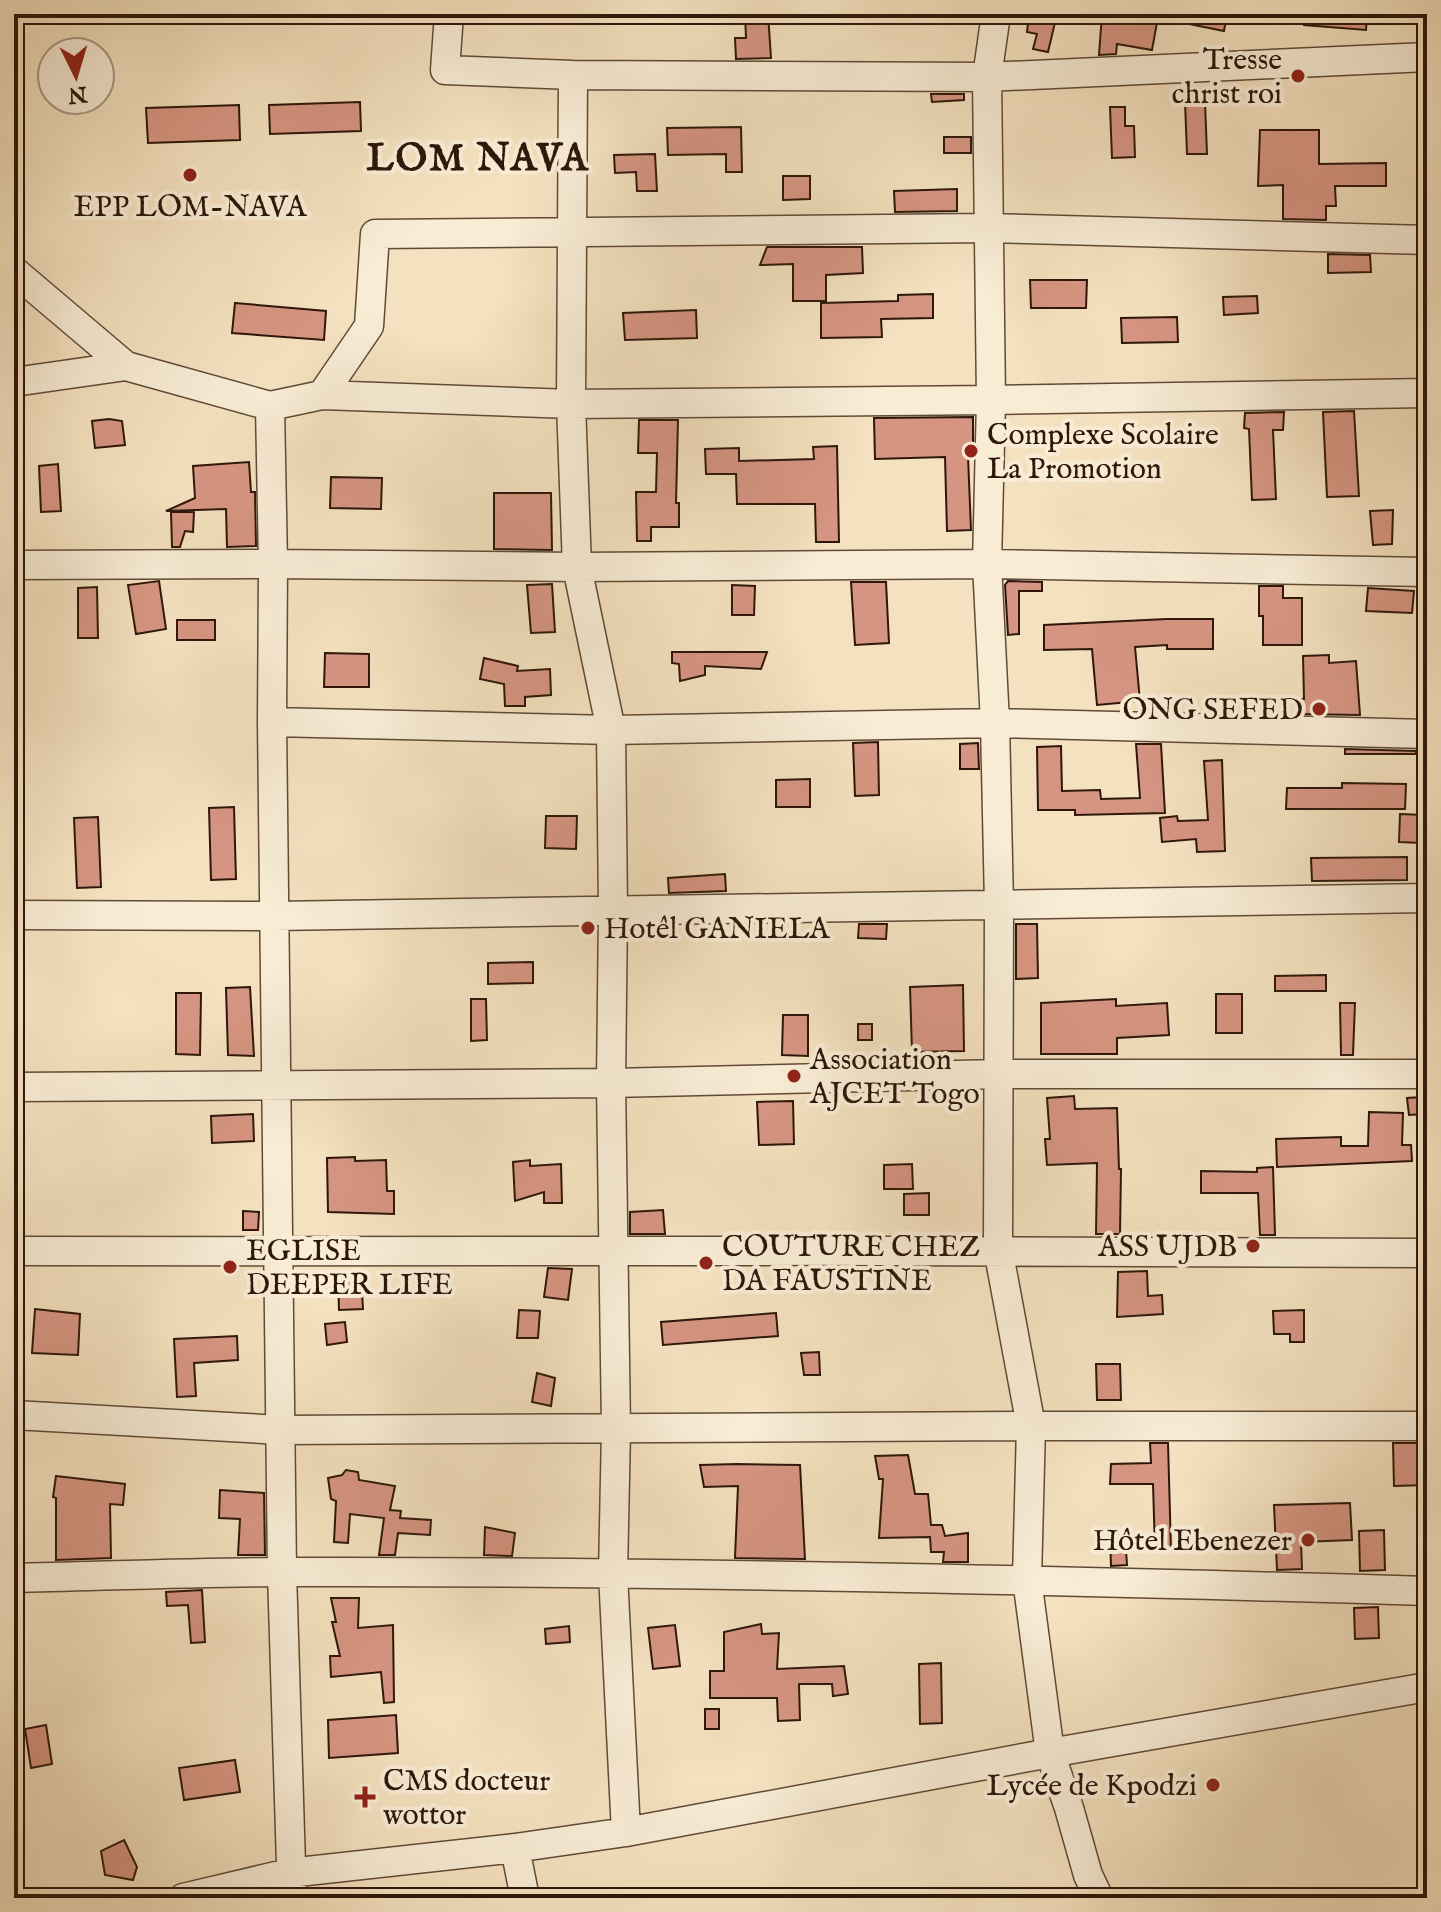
<svg xmlns="http://www.w3.org/2000/svg" width="1441" height="1912" font-family="'IM FELL English',serif">
	<style>
		.building { fill: #d69582; stroke: #2e170a; stroke-width: 2 }
		.lines { fill: none; stroke-linecap: round; stroke-linejoin: round }
		.minor-casing { stroke: #604a37; stroke-width: 31 }
		.minor { stroke: #f8ecd5; stroke-width: 28 }
		.poi-dot { fill: #8f2418; stroke: #f8ecd5; stroke-width: 3 }
		.labels { text-anchor: middle; stroke-width: 8; stroke-linejoin: round; paint-order: stroke }
		.poi-label { font-size: 30px; fill: #2e170a; stroke: #f8ecd5; text-anchor: start }
		.district-label { font-size: 38px; font-weight: bold; letter-spacing: 2px; fill: #2e170a; stroke: #f8ecd5 }
	</style>
	<rect width="100%" height="100%" fill="#f4e1bf"/>
	<filter id="stains"><feTurbulence type="fractalNoise" baseFrequency=".0025" numOctaves="4"/><feColorMatrix values="0 0 0 0 .2 0 0 0 0 .09 0 0 0 0 .02 0 0 0 .5 -.17"/></filter>
	<radialGradient id="worn" r=".72"><stop offset=".6" stop-color="#630" stop-opacity="0"/><stop offset="1" stop-color="#630" stop-opacity=".3"/></radialGradient>
	<!-- building -->
	<path class="building" d="M745 14H768L771 58 736 59 735 38H746Z
		M1029 14H1057L1048 52 1033 49 1037 34 1027 32Z
		M1102 14 1158 17 1152 50 1117 44 1116 54 1099 55Z
		M1174 14H1227L1224 31 1174 21Z
		M1304 14H1367L1366 30 1304 25Z
		M931 94H964V100L932 102Z
		M360 102 361 131 270 134 269 105Z
		M1185 102H1205L1207 154H1187Z
		M239 105 240 140 148 143 146 108Z
		M1110 107H1125V126H1134L1135 157 1112 158Z
		M741 127 742 172H726V154L668 155 667 128Z
		M1260 130H1319V164L1386 163V186H1335L1336 206H1326V220L1283 219V185L1258 186Z
		M944 137H971V153H944Z
		M655 154 657 191H637L636 172 615 173 614 155Z
		M783 176H810V199L783 200Z
		M957 189V211L895 212 894 191Z
		M767 247H862L863 273 826 275V301H793V264L760 265Z
		M1328 254 1370 255 1371 272 1328 273Z
		M1030 280H1087L1086 308H1031Z
		M933 294V318L881 319 882 337 821 338V303L898 301V295Z
		M1257 296 1258 313 1224 315 1223 297Z
		M235 303 326 311 324 340 232 333Z
		M696 310 697 338 625 340 623 313Z
		M1177 317 1178 342 1122 343 1121 318Z
		M1354 411 1359 496 1327 497 1323 412Z
		M1284 412 1283 430H1273L1276 499 1252 500 1249 429 1244 428 1245 413Z
		M973 417V456H968L971 530 947 531 945 457 875 459 874 418Z
		M109 419 122 421 125 445 95 448 92 421Z
		M639 420H678L676 503H679V527H651V541H637L636 492H656L657 453H638Z
		M837 446 839 542H816L815 504H737L736 474H706L705 449 739 448V461L814 459 813 447Z
		M249 462 251 492H255L256 546 227 547 226 509 166 511 195 498 193 466Z
		M58 464 61 511 41 512 39 466Z
		M331 477 382 478 381 509 330 508Z
		M494 493H551L552 550 494 549Z
		M1393 510 1392 544 1373 545 1370 511Z
		M171 512H194L193 532 185 531 180 547H172Z
		M159 581 166 629 136 634 128 585Z
		M1008 581 1042 582V591H1019V634L1008 635 1005 585Z
		M851 582H886L889 643 855 645Z
		M552 584 555 632 531 633 527 585Z
		M732 585 755 586 754 615H732Z
		M1259 586H1283V598H1302V645H1263V616H1259Z
		M97 587 98 638H78V588Z
		M1368 588 1414 591 1412 613 1366 611Z
		M1167 619H1213V649H1167V645L1135 647 1140 701 1097 705 1092 649 1044 650V625Z
		M177 620H215V640H177Z
		M672 652H767L761 669 705 666V675L680 681 679 664 672 663Z
		M325 653 369 654V687H324Z
		M1329 655V663L1356 661 1360 715 1300 714 1299 699H1304L1303 656Z
		M484 658 518 666 517 671 550 669 551 695 525 697V706H505L504 684 480 679Z
		M878 742 879 795 855 796 853 743Z
		M978 743 979 769H960V744Z
		M1136 744H1161L1165 813 1075 815V810H1038L1037 747 1061 746 1062 791 1100 790 1101 799 1140 798Z
		M1345 749 1416 751V754H1345Z
		M1222 760 1225 851 1197 852 1196 839 1162 842 1160 818 1177 816 1178 821 1208 820 1204 761Z
		M810 779V807H776V780Z
		M1342 783 1406 784 1405 809H1286L1287 788H1342Z
		M234 807 236 879 211 880 209 808Z
		M1400 814 1424 815 1422 843 1399 842Z
		M546 816H577L576 849 545 848Z
		M98 817 101 887 77 888 74 818Z
		M1407 857V880L1312 881 1311 858Z
		M725 874 726 891 669 893 668 878Z
		M859 924H887L886 939 858 938Z
		M1016 924H1037L1038 978 1016 979Z
		M533 962V983L488 984V963Z
		M1326 975V991H1275V976Z
		M963 985 964 1051 912 1052 910 987Z
		M250 987 254 1056 228 1055 226 988Z
		M176 993H201L200 1055 176 1054Z
		M1216 994H1242V1033H1216Z
		M471 999H486L487 1040 471 1041Z
		M1116 999V1006L1167 1003 1169 1035 1117 1038V1054H1041V1003Z
		M1340 1003H1355L1353 1055H1341Z
		M783 1015H808V1056L782 1055Z
		M858 1024H872V1040H858Z
		M1074 1096 1075 1109 1117 1108 1119 1169H1121L1120 1234H1096L1097 1163 1047 1165 1045 1139H1050L1047 1098Z
		M1422 1097 1424 1114 1409 1115 1407 1098Z
		M793 1101 794 1144 759 1145 757 1102Z
		M1369 1112 1403 1113 1402 1145H1411L1412 1161 1277 1167 1276 1139 1341 1137V1146H1368Z
		M253 1114 254 1141 212 1143 211 1116Z
		M355 1157V1161L386 1160 387 1191H394V1214L328 1212 327 1158Z
		M530 1160V1166L561 1164 562 1203H544V1192L515 1201 513 1162Z
		M912 1164 913 1189H884V1165Z
		M1273 1167 1275 1235H1260L1258 1193H1201V1171L1257 1172V1168Z
		M929 1193V1215H904V1194Z
		M663 1210 665 1234H630V1212Z
		M243 1211 259 1212 258 1230H243Z
		M548 1268 572 1269 568 1300 544 1297Z
		M1147 1271 1148 1296 1162 1295 1163 1314 1117 1317 1118 1272Z
		M361 1275 363 1309 339 1310 338 1276Z
		M35 1309 80 1314 78 1355 32 1353Z
		M519 1310 540 1311 538 1338H517Z
		M1304 1310V1342H1290V1334H1274L1273 1311Z
		M776 1313 778 1336 663 1345 661 1322Z
		M345 1322 347 1342 327 1345 325 1324Z
		M237 1336 238 1360 194 1363 196 1396 177 1397 174 1339Z
		M819 1352 820 1375H804L801 1353Z
		M1096 1364H1120L1121 1400H1097Z
		M537 1373 555 1378 551 1406 532 1402Z
		M1150 1443H1168L1171 1550H1155L1153 1484H1110L1111 1464 1151 1463Z
		M1393 1443H1427V1485L1394 1486Z
		M908 1455 915 1494H928L931 1525H942L945 1536 968 1533V1562H943L944 1552H931L930 1537 879 1538 883 1479H879L875 1456Z
		M737 1464 800 1465 805 1559 735 1558 738 1486 704 1487 700 1465Z
		M346 1470 358 1472 359 1480 395 1486 390 1510 401 1511 400 1518 431 1520 430 1535 398 1533 395 1555H379L384 1518 350 1514 348 1543 334 1542 336 1501 331 1499 328 1478 342 1475Z
		M56 1476 125 1484 123 1505 110 1504 111 1558 56 1560V1498L53 1497Z
		M220 1490 264 1493 265 1555H238L240 1519 219 1518Z
		M1350 1503 1352 1540 1301 1542 1302 1569 1277 1570 1274 1505Z
		M485 1527 515 1533 512 1556 484 1555Z
		M1384 1530 1385 1570 1360 1571 1359 1531Z
		M1125 1535 1127 1565 1111 1566 1110 1536Z
		M202 1590 205 1642 191 1643 188 1605 167 1606 166 1592Z
		M331 1598H359L358 1628 393 1625 394 1702 384 1703 381 1672 331 1677 330 1656H340L332 1622H336Z
		M1378 1607 1379 1638 1355 1639 1354 1608Z
		M761 1624 762 1634 779 1633 777 1669 844 1666 848 1694 833 1696 832 1684H799L800 1720 778 1721 777 1698H710V1671H724V1632Z
		M675 1625 680 1666 653 1669 648 1628Z
		M569 1626 570 1642 546 1644 545 1629Z
		M941 1663 942 1723 920 1724 919 1664Z
		M705 1709H719V1729H705Z
		M396 1715 398 1753 329 1758 328 1720Z
		M46 1725 52 1764 31 1768 25 1729Z
		M235 1760 240 1792 184 1800 179 1768Z
		M124 1840 137 1867 133 1880 105 1875 101 1851Z"/>
	<g class="lines">
		<defs>
			<path id="minor" d="M449 14 445 70 573 75 987 77 1427 57
				M573 75 571 404 577 567 611 730 613 910 611 1083 616 1429 613 1574 626 1832
				M14 271 126 366 270 406 322 395 571 404 991 400 987 77 996 14
				M14 382 126 366
				M1427 393 991 400 987 564 995 723 999 905 998 1249 1031 1426H1427
				M322 395 369 326 375 234 987 228 1427 240
				M270 406 273 564 272 722 282 1572 292 1898
				M14 565 273 564 577 567 987 564 1427 572
				M272 722 611 730 995 723 1427 734
				M14 915 275 916 1427 898
				M14 1087 611 1083 999 1074H1427
				M14 1251C485 1252 956 1249 1427 1253
				M14 1415 281 1430 1031 1426 1027 1579 1050 1753 1069 1808 1088 1875 1099 1898
				M14 1578C104 1576 194 1572 284 1572 665 1571 1046 1580 1427 1591
				M515 1848 525 1898
				M183 1898 289 1873 515 1848 626 1832 1050 1753 1427 1687"/>
		</defs>
		<!-- minor casing -->
		<use href="#minor" class="minor-casing"/>
		<!-- minor -->
		<use href="#minor" class="minor"/>
	</g>
	<!-- markers -->
	<g class="poi-dot">
		<circle cx="1298" cy="76" r="8"/>
		<circle cx="190" cy="175" r="8"/>
		<circle cx="971" cy="451" r="8"/>
		<circle cx="1319" cy="709" r="8"/>
		<circle cx="588" cy="928" r="8"/>
		<circle cx="794" cy="1076" r="8"/>
		<circle cx="1253" cy="1246" r="8"/>
		<circle cx="706" cy="1263" r="8"/>
		<circle cx="230" cy="1267" r="8"/>
		<circle cx="1308" cy="1540" r="8"/>
		<circle cx="1213" cy="1785" r="8"/>
		<path d="M361 1785h8v8h8v8h-8v8h-8v-8h-8v-8h8z"/>
	</g>
	<g class="labels">
		<!-- poi labels -->
		<g class="poi-label">
			<text x="1282" y="69" text-anchor="end">Tresse<tspan x="1282" dy="34">christ roi</tspan></text>
			<text x="190" y="216" text-anchor="middle">EPP LOM-NAVA</text>
			<text x="987" y="444">Complexe Scolaire<tspan x="987" dy="34">La Promotion</tspan></text>
			<text x="1303" y="719" text-anchor="end">ONG SEFED</text>
			<text x="604" y="938">Hotêl GANIELA</text>
			<text x="810" y="1069">Association<tspan x="810" dy="34">AJCET Togo</tspan></text>
			<text x="722" y="1256">COUTURE CHEZ<tspan x="722" dy="34">DA FAUSTINE</tspan></text>
			<text x="1237" y="1256" text-anchor="end">ASS UJDB</text>
			<text x="246" y="1260">EGLISE<tspan x="246" dy="34">DEEPER LIFE</tspan></text>
			<text x="1292" y="1550" text-anchor="end">Hôtel Ebenezer</text>
			<text x="383" y="1790">CMS docteur<tspan x="383" dy="34">wottor</tspan></text>
			<text x="1197" y="1795" text-anchor="end">Lycée de Kpodzi</text>
		</g>
		<!-- district labels -->
		<g class="district-label">
			<text x="478" y="170">LOM NAVA</text>
		</g>
	</g>
	<!-- margin -->
	<rect width="1441" height="1912" fill="none" stroke="#f4e1bf" stroke-width="48"/>
	<rect x="16" y="16" width="1409" height="1880" fill="none" stroke="#2e170a" stroke-width="4"/>
	<rect x="24" y="24" width="1393" height="1864" fill="none" stroke="#2e170a" stroke-width="2"/>
	<!-- north arrow -->
	<g transform="translate(76 76) rotate(175)"><circle r="38" fill="#f8ecd5" stroke="#a79784" stroke-width="2"/>
	<path d="M0-6L14 30L0 20L-14 30Z" fill="#8f2418"/>
	<text y="-12" font-size="22" font-weight="bold" text-anchor="middle" fill="#2e170a">N</text>
	</g>
	<rect width="100%" height="100%" filter="url(#stains)"/>
	<rect width="100%" height="100%" fill="url(#worn)"/>
</svg>
